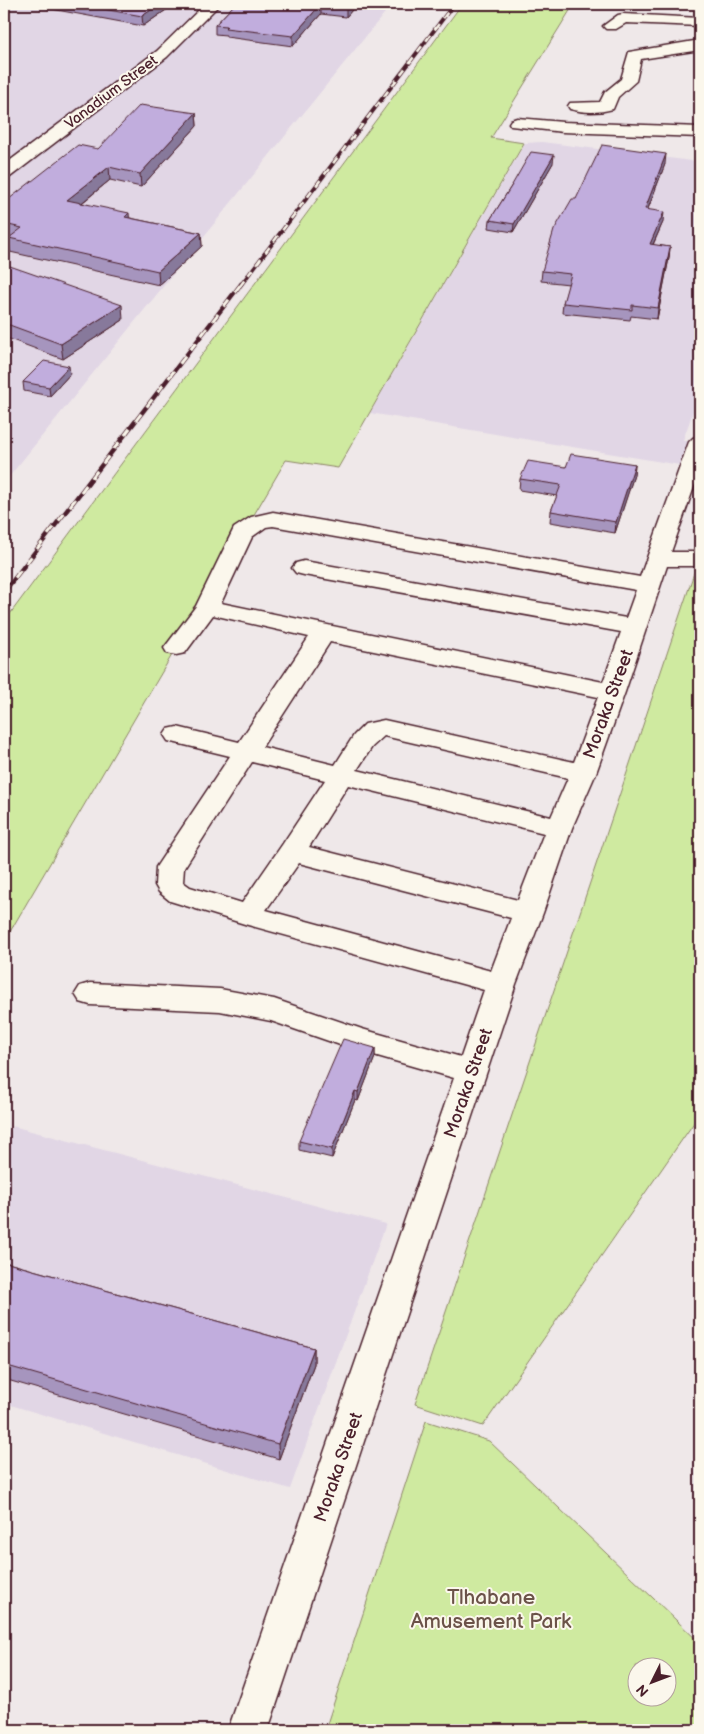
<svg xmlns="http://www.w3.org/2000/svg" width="704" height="1734" font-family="'Balsamiq Sans',sans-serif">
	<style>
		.built { fill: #e1d6e5 }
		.green { fill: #cfeaa0; stroke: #8c8466; fill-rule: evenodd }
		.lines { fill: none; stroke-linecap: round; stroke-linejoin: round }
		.minor-casing { stroke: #4a1f2b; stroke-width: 3 }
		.minor { fill: #fbf7ec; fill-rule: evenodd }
		.rail-far1-casing { stroke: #4a1f2b; stroke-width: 4 }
		.rail-casing { stroke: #4a1f2b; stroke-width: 4.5 }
		.rail-far1 { stroke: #fbf7ec; stroke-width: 2.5; stroke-dasharray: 7; stroke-linecap: butt }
		.rail { stroke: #fbf7ec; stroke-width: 3; stroke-dasharray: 9; stroke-linecap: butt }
		.wall { fill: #a695be; stroke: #4a1f2b }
		.shaded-wall { fill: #87799b; stroke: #4a1f2b }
		.building { fill: #c1addd; stroke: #4a1f2b }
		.labels { text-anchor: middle; stroke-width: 4; stroke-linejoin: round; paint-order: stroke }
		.far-street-label { font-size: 15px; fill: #4a1f2b; stroke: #fbf7ec }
		.street-label { font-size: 18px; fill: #4a1f2b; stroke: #fbf7ec }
		.near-park-label { font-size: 21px; fill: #6b5248; stroke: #fbf7ec }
	</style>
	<rect width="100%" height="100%" fill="#efe8e9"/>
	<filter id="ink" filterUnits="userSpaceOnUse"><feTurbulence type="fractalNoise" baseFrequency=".02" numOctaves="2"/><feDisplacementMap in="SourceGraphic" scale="10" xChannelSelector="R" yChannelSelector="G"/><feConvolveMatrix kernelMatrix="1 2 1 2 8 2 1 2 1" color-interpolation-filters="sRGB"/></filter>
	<g filter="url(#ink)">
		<!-- built -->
		<path class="built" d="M4 4H392L4 483Z
			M542 142 700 162V392L683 440 689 442 680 465 370 413 525 143Z
			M12 1126 386 1224 290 1489 4 1403V1141Z"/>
		<!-- green -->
		<path class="green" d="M462 4H574L491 138 524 143 338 468 286 460 4 942V622Z
			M694 573H700V1114L483 1426 415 1404Z
			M426 1421 489 1441 700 1643V1730H325ZM636 1666H666V1696H636Z"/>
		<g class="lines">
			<defs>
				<path id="minor" d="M205 4H220L167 57 10 177 4 178V165L157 51Z
					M623 14 700 18V26L626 23 616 29H606L603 26 618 15Z
					M700 40V50L641 59 636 81 618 97 613 109C599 113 584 113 570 109L568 106 570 103 600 102 605 92 621 79 629 52Z
					M517 118 563 122 700 127V137L563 132 511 126 509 123 511 120Z
					M700 436V470L671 552H700V566H667L625 692 596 773 572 828 543 913 516 984 268 1730H228L454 1078 346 1047 271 1021 220 1011 90 1005 80 1002 75 994 80 986 90 983 220 989 274 999 362 1029 461 1057 484 990 248 925 170 901 159 892 155 885 156 867 230 756 168 741 164 735 168 729 177 727 239 742 309 637 213 615 185 653 176 655 167 653 164 648 196 606 234 528 251 517 273 512 640 577 689 442 693 438ZM273 526 636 590 626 618 304 561 296 563 292 568 296 573 304 575 621 632 603 682 221 603 252 537 266 527ZM330 642 598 697 574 762 384 720 365 724 354 735 335 765 262 747ZM384 736 568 778 551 817 357 770 372 747ZM252 762 325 780 282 845 242 903 190 887 183 882 184 868ZM348 785 544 833 518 900 309 847ZM299 863 511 918 491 971 266 910Z"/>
			</defs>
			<!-- minor casing -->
			<use href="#minor" class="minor-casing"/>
			<!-- minor -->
			<use href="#minor" class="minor"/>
			<defs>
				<path id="rail-far1" d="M240 286 454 4"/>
				<path id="rail" d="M4 592 241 284"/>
			</defs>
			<!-- rail-far1 casing -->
			<use href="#rail-far1" class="rail-far1-casing"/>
			<!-- rail casing -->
			<use href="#rail" class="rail-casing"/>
			<!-- rail-far1 -->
			<use href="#rail-far1" class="rail-far1"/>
			<!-- rail -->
			<use href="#rail" class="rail"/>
		</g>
		<!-- wall -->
		<path class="wall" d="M45 4H169V8L143 26 46 8Z
			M235 4H357L346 17 321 14 293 46 226 37V35L215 34V25Z
			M196 113 197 126 141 187 110 180 82 203 130 218 201 233 202 246 159 285 10 252 9 238 4 237V203L98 149Z
			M553 163 513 232 489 228 490 220 512 185Z
			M665 164 648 209 663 222 653 245 670 247 669 258 657 319 631 316 630 320 562 313 563 303 569 284 541 281 542 271 576 199Z
			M698 176H700V199L697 187Z
			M4 264 123 320 63 359 4 337Z
			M70 374 50 396 24 391 23 382Z
			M635 464 634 475 615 533 550 522 551 511 557 496 519 490 520 479 566 467Z
			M375 1048V1057L358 1101 355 1100 332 1158 299 1150V1141Z
			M4 1262 314 1348V1364L279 1459 4 1379Z"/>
		<!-- shaded-wall -->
		<path class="shaded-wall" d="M160 4H169V8L143 26 142 16Z
			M321 4V14L293 46V36Z
			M349 4H357L346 17V7Z
			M196 113 197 126 141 187 140 174Z
			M666 154 665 164 644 219 645 209Z
			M554 155 553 163 513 232 514 224Z
			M109 167 110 180 69 213 67 200Z
			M664 212 663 222 648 255 650 244Z
			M129 213 130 226 125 217Z
			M201 233 202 246 159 285 158 271Z
			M670 247 669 258 657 319 658 308Z
			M122 305 123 320 63 359 61 344Z
			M69 366 70 374 50 396 49 387Z
			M635 464 634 475 615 533 616 522Z
			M375 1048V1057L358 1101V1092Z
			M355 1091V1100L332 1158V1149Z
			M314 1348V1364L279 1459 278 1444Z"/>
		<!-- building -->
		<path class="building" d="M75 4H160L142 16Z
			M235 4H349L346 7 321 4 293 36 225 28 227 26 215 25Z
			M140 105 196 113 140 174 109 167 67 200 129 213 125 217 201 233 158 271 9 238 22 228 4 224V203L78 145 98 149Z
			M602 145 666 154 645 209 664 212 650 244 670 247 658 308 632 305V310L563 303 571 274 542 271 554 230 572 199H576Z
			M531 152 554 155 514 224 490 220 512 185Z
			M4 264 122 305 61 344 4 323Z
			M44 361 69 366 49 387 23 382Z
			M571 454 635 464 616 522 551 511 561 485 520 479 528 461 566 467Z
			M343 1039 375 1048 358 1092 355 1091 332 1149 299 1141Z
			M4 1262 314 1348 278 1444 4 1365Z"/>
	</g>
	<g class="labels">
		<!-- far-street labels -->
		<g class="far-street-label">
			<text transform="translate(111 92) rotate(-37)" y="5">Vanadium Street</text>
		</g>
		<!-- street labels -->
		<g class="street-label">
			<text transform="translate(608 704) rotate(-70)" y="6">Moraka Street</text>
			<text transform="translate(468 1083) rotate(-71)" y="6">Moraka Street</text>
			<text transform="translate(338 1467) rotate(-71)" y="6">Moraka Street</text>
		</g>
		<!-- near-park labels -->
		<g class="near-park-label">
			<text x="491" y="1604">Tlhabane<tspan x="491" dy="24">Amusement Park</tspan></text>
		</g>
	</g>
	<!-- margin -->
	<rect width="704" height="1734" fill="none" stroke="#fbf7ec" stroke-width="20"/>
	<rect x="10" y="10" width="684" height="1714" fill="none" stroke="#4a1f2b" stroke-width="2" filter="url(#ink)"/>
	<!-- north arrow -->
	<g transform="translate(652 1682) rotate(228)"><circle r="24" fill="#fbf7ec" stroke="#b4a19f"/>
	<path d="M0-4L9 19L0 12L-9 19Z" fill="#4a1f2b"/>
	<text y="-8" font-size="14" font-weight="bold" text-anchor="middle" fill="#4a1f2b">N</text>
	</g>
</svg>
